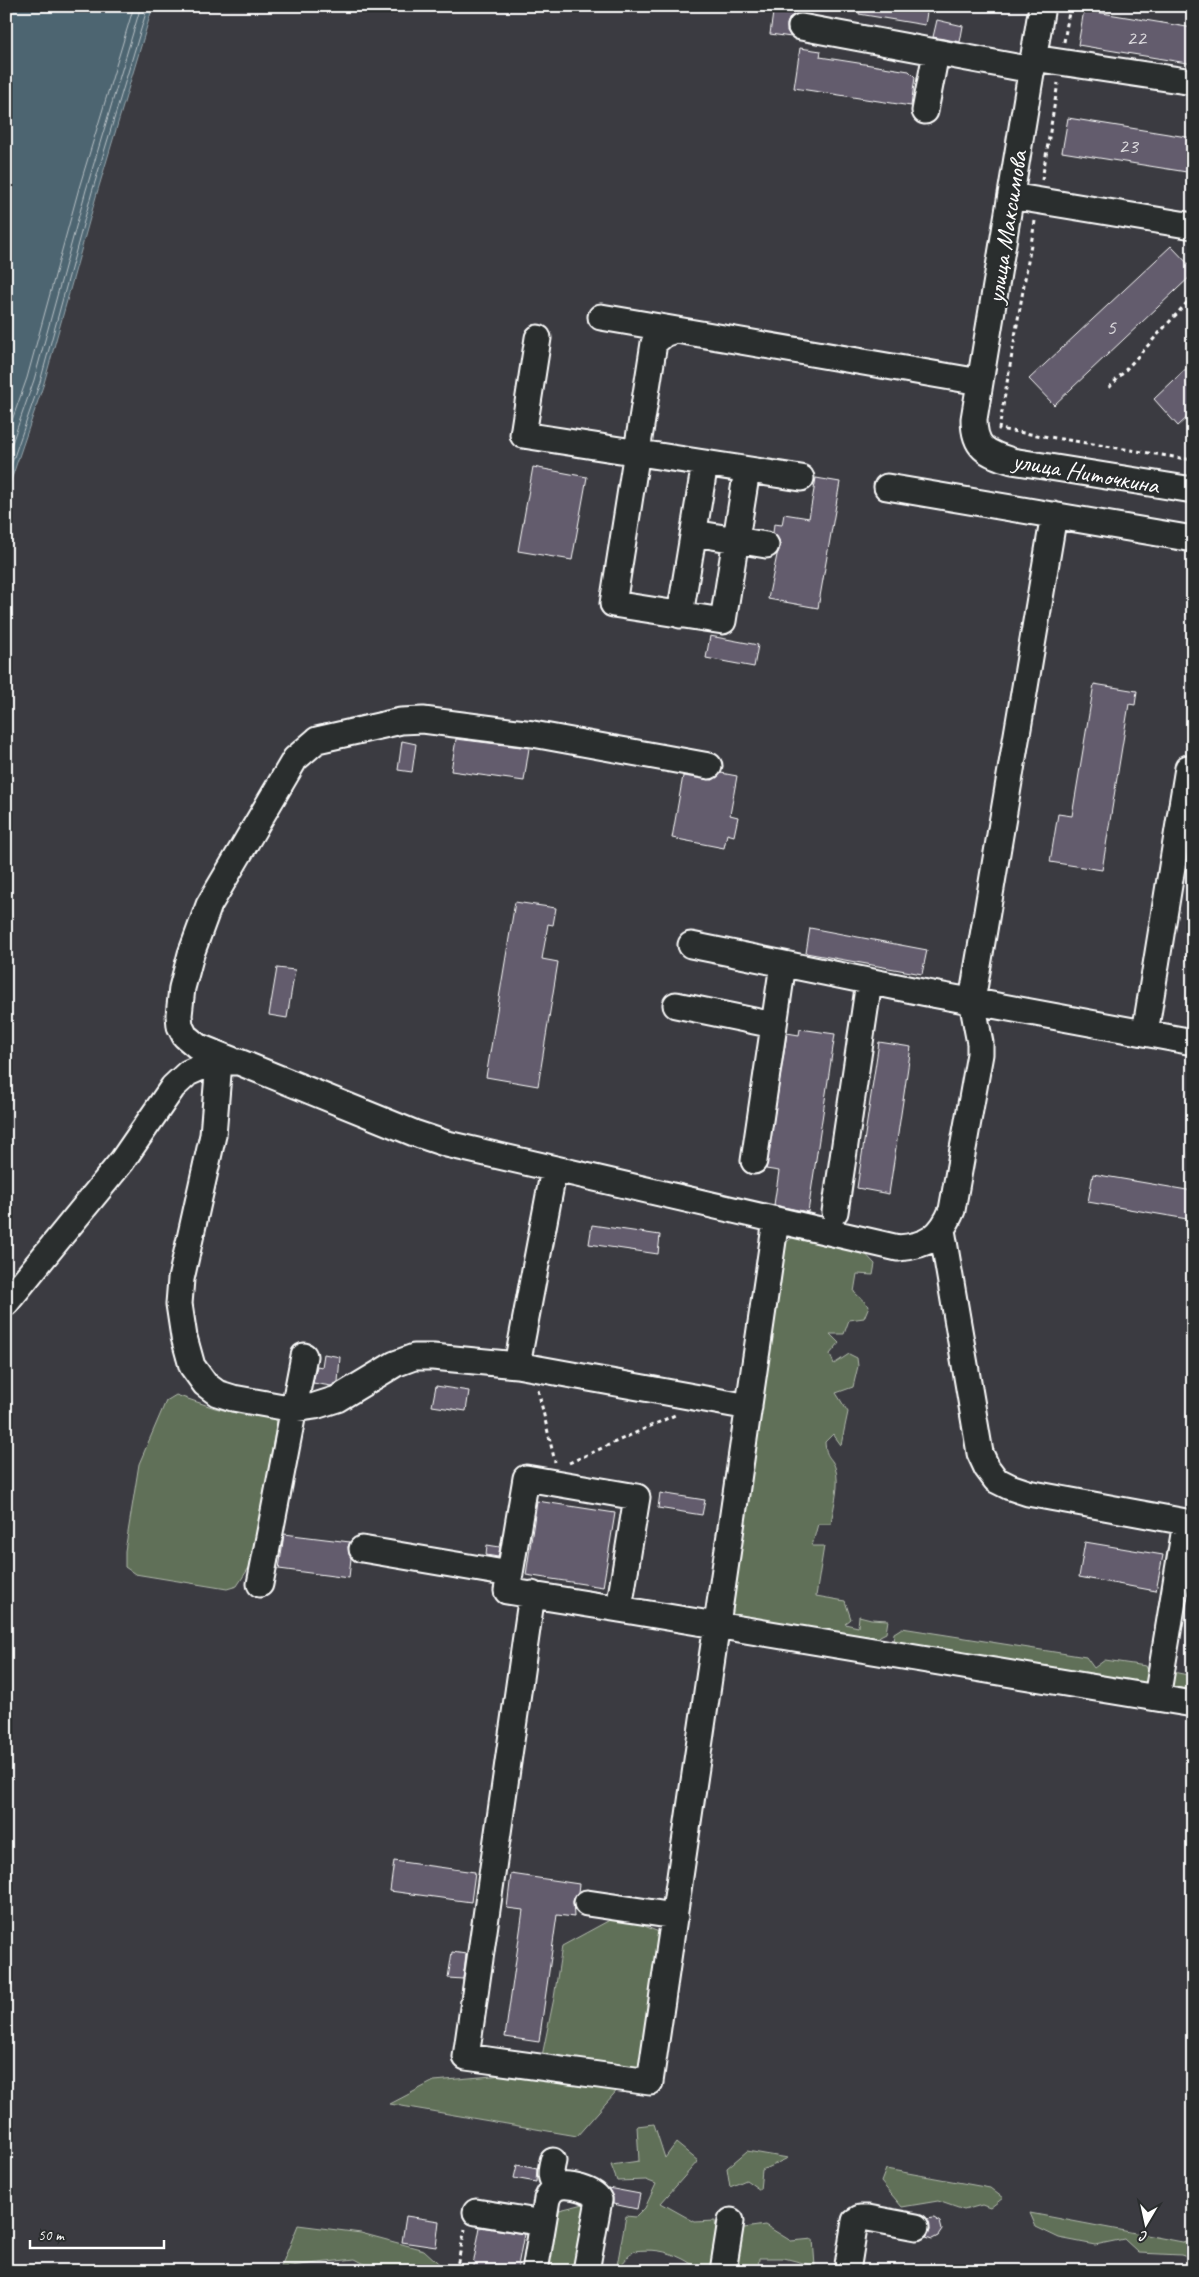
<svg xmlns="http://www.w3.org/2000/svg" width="1199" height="2277" font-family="Caveat,sans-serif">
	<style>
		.green { fill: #617058; stroke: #b0b8ac }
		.water { fill: #4d6571; stroke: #94a3aa }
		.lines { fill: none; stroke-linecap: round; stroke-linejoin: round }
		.shore { stroke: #b8c1c6; stroke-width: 1 }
		.building { fill: #635c6d; stroke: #fff }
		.minor-casing { stroke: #fff; stroke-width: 29 }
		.path { stroke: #fff; stroke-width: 3; stroke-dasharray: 4 4; stroke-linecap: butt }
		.minor { stroke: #2a2d2e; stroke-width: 25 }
		.labels { text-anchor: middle; stroke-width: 4; stroke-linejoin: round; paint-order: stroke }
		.number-label { font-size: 22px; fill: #d8d6da }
		.street-label { font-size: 25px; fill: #fff; stroke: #2a2d2e }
	</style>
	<rect width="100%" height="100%" fill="#3b3b41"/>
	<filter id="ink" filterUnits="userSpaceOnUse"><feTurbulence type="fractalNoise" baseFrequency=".02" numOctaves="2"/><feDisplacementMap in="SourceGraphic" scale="10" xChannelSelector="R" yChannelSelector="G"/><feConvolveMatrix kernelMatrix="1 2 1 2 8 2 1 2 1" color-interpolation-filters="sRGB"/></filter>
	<g filter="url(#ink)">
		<!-- green -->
		<path class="green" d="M793 1237 814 1238 861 1249 875 1264 873 1275 857 1274 854 1292 869 1306 864 1318 849 1320 844 1334H830L839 1343 830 1354 834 1364 849 1354 857 1358 858 1366 853 1387 836 1393 848 1412 841 1445 833 1434 825 1442C826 1459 831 1456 835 1467 841 1484 833 1507 831 1524H818L812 1546H824L816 1596 845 1601 851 1619 845 1624 858 1627 859 1616 871 1619 888 1620 886 1633 880 1636 874 1643 725 1614 780 1247Z
			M176 1395 215 1408 248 1416 263 1414 277 1420 252 1563 237 1586 227 1589 135 1574 125 1567V1551L139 1464 166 1401Z
			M902 1628 1086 1657 1094 1668 1105 1660 1146 1666 1149 1673 1148 1682 1139 1687 898 1647 893 1641 894 1633Z
			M1173 1672 1193 1676V1694L1171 1691Z
			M619 1915 661 1933 640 2068 542 2056 554 1998 562 1946Z
			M516 2074 620 2087 577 2136 390 2104 434 2081Z
			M654 2124 665 2158 676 2143 698 2161 661 2203 695 2222 715 2221 717 2238 712 2252V2271C697 2271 695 2265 683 2259 665 2250 653 2249 633 2251L616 2271 626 2216 636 2217 645 2208 656 2184 646 2180 617 2181 611 2165 639 2161 637 2126Z
			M747 2151 788 2158 762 2170 760 2190 746 2180 730 2187 727 2168Z
			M886 2169 990 2188 1003 2198 990 2208 982 2205 964 2210 938 2201 902 2207 881 2182Z
			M588 2203 576 2271H541L551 2212Z
			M1030 2213 1193 2244V2259L1181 2255 1139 2253 1124 2239 1095 2245 1059 2238 1036 2227Z
			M298 2225 361 2233 424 2250 447 2271H378L355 2259 281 2267Z
			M765 2225 791 2241 813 2239 815 2266 784 2258H759L758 2271H731L737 2229Z"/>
		<!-- water -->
		<path class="water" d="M6 6H153L97 193 44 383 6 495Z"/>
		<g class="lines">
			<!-- shore -->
			<path class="shore" d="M6 437 27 378 79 188 134 6
				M6 460 34 380 86 190 141 6
				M6 480 40 382 92 192 148 6"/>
		</g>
		<!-- building -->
		<path class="building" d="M774 6H798L797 13 790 17 787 24V31L791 37 770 34Z
			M860 6H928L925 25 859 14Z
			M1084 10 1193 28V64L1078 45Z
			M937 20 963 26 960 42 933 37Z
			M800 48 821 51 820 57 909 71 915 77 911 106 794 88Z
			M1068 118 1193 138V173L1062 152Z
			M1171 246 1193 269V274L1054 405 1029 379Z
			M1193 362V412L1178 426 1154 399Z
			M533 467 587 477 572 560 518 551Z
			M816 478 840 482 818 608 768 599 777 555 780 547 779 540 773 533 774 524 782 525 784 514 809 518Z
			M710 636 758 645 754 667 706 658Z
			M1094 684 1137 691 1135 705 1129 704 1102 870 1050 862 1058 814 1072 816Z
			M456 739 529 748 524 781 451 771Z
			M402 741 416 744 412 772 398 770Z
			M721 773 737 776 730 815 738 817 734 836 727 834 724 848 672 838 683 776 713 780Z
			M515 902 556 908 553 925 548 924 542 959 558 962 538 1086 486 1077Z
			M810 928 927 950 922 974 806 953Z
			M277 968 295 970 287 1018 269 1015Z
			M800 1029 835 1034 808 1212 774 1205 779 1171 766 1169 787 1033 799 1035Z
			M879 1042 911 1047 889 1194 857 1188Z
			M1093 1174 1193 1191V1220L1088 1202Z
			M592 1225 660 1235 658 1254 589 1244Z
			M324 1354 340 1357 338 1382 331 1386 313 1383 317 1366 322 1367Z
			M436 1386 469 1391 466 1411 432 1406Z
			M660 1493 705 1500 702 1515 658 1508Z
			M537 1501 615 1513 603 1587 526 1575Z
			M284 1534 350 1542 348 1547 351 1558 349 1578 279 1569Z
			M1085 1542 1163 1555 1156 1591 1079 1577Z
			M487 1545 500 1547 498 1557 486 1555Z
			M394 1861 475 1872 471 1902 390 1891Z
			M511 1874 579 1884 578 1892 573 1901 574 1917 557 1915 539 2042 505 2037 523 1910 507 1908Z
			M452 1952 466 1954 463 1979 448 1978Z
			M517 2165 537 2169 536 2182 514 2178Z
			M608 2188 640 2194 637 2209 613 2204V2197Z
			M406 2216 439 2221 436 2247 402 2242Z
			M934 2218 940 2222 942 2230 938 2236 932 2239 926 2237 930 2229 927 2219Z
			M480 2227 524 2234 517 2271H472Z"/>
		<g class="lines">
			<defs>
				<path id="minor" d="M1042 6 974 419C974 448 986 453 1012 461L1193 490
					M801 27 1032 70
					M1033 58 1193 82
					M925 111 936 53
					M1011 196 1193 226
					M601 317 980 382
					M676 330 664 334 654 343 613 604 723 621 747 470
					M538 338 523 435 801 478
					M887 487 1193 539
					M694 533 766 545
					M680 615 705 463
					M691 945 927 993 1193 1042
					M676 1005 774 1025
					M1145 1033 1188 768 1193 769
					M232 1060 197 1046 185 1036 180 1026 179 1015 182 988 191 954 209 905 295 759 317 740 401 721 423 720 533 734 709 766
					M219 1062 213 1135 181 1279 179 1304 184 1337 192 1366 205 1384 217 1393 233 1398 294 1409 315 1406 337 1399 395 1364 414 1357H433L517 1365 749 1407
					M754 1161 783 964
					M835 1212 869 982
					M942 1230 980 1453 987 1468 996 1480 1010 1487 1028 1493 1186 1522 1157 1698
					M6 1303 122 1161 173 1087 188 1073 206 1065 219 1062H239L414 1133 447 1144 898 1248C927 1246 941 1237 952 1210L980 1054V1043L972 1001 1054 515
					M517 1365 554 1169
					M362 1549 510 1574
					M260 1584 304 1356
					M532 1594 466 2057 650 2082 776 1220
					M619 1609 637 1497 526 1478 507 1591 619 1609 1193 1704
					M587 1903 675 1916
					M553 2161C550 2173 550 2178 557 2187
					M476 2212 543 2223
					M535 2271 547 2199C549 2194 552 2189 558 2187 568 2183 595 2190 599 2200L586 2271
					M723 2271 731 2221
					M847 2271 855 2221 860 2218H868L916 2227"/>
			</defs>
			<!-- minor casing -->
			<use href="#minor" class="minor-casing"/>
			<!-- path -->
			<path class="path" d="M1064 42 1070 6
				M1042 180 1058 83
				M1035 221 999 429 1193 460
				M1109 388 1193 296
				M538 1390 555 1462
				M569 1463 675 1415
				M456 2271 465 2229"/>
			<!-- minor -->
			<use href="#minor" class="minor"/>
		</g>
	</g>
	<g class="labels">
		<!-- number labels -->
		<g class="number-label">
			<text x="1136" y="45">22</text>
			<text x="1128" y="153">23</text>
			<text x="1111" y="334">5</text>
		</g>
		<!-- street labels -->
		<g class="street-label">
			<text transform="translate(1006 227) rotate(-81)" y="9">улица Максимова</text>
			<text transform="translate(1086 472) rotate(10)" y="9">улица Ниточкина</text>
		</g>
	</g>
	<!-- margin -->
	<rect width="1199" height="2277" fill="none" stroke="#2a2d2e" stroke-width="25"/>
	<rect x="12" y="12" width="1174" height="2252" fill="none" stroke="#fff" stroke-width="2" filter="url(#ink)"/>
	<!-- north arrow -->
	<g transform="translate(1146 2224) rotate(189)" stroke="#2a2d2e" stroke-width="4" paint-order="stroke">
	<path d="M0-4L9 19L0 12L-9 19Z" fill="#ffffff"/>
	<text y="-8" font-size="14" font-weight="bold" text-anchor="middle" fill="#ffffff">С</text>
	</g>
	<!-- scale -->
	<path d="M30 2240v8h134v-8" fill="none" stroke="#ffffff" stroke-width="2.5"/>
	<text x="38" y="2240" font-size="15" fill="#ffffff" stroke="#2a2d2e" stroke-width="4" paint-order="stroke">50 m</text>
</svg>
